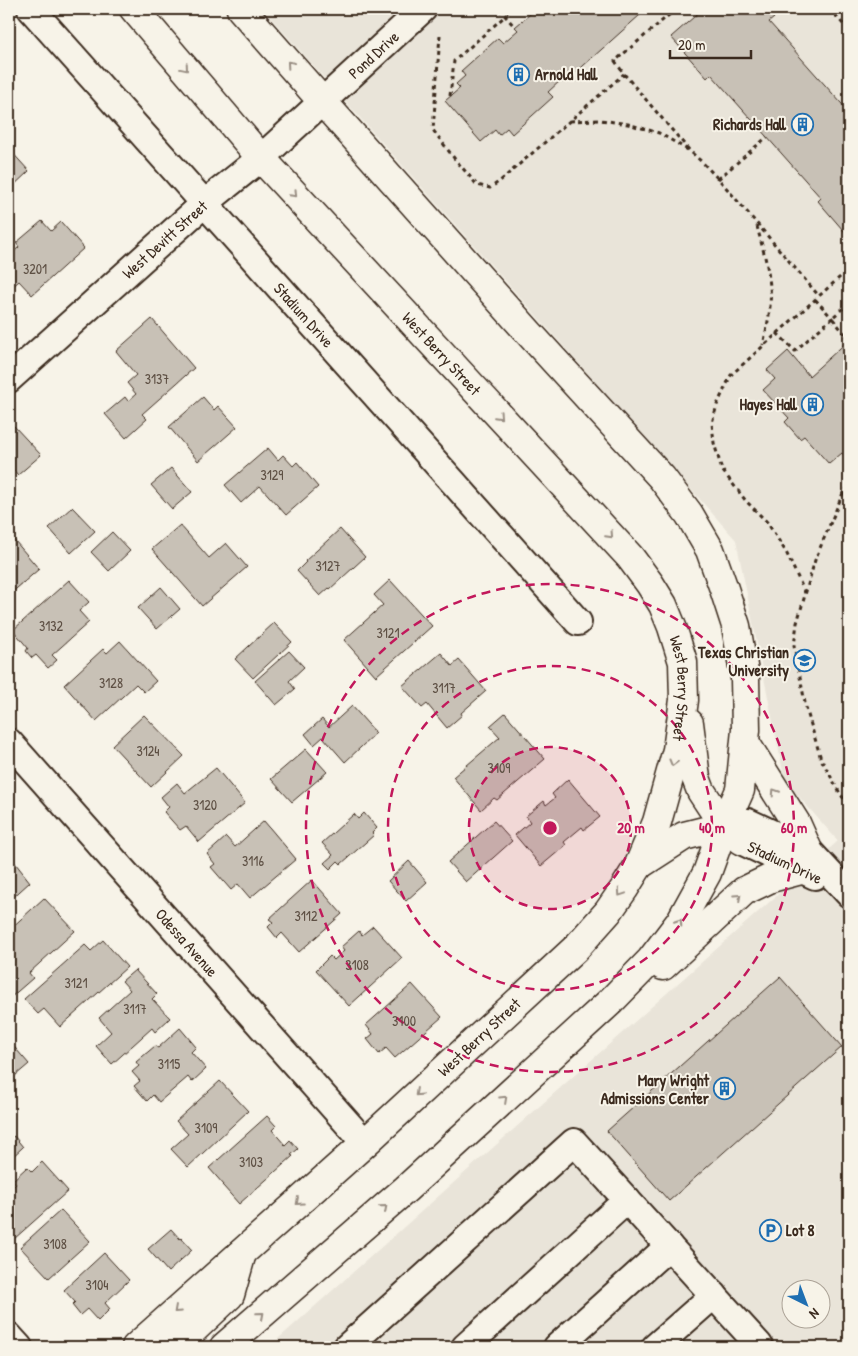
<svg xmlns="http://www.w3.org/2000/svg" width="858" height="1356" font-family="'Patrick Hand',sans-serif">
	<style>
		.built { fill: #e9e4d9; fill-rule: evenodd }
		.building { fill: #c8c1b6; stroke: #3b2a1e }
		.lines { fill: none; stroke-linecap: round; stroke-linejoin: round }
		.minor-casing { stroke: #3b2a1e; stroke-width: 30 }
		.major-casing { stroke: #3b2a1e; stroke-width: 31 }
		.path { stroke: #3b2a1e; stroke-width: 3; stroke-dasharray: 4 4; stroke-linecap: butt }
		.minor { stroke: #f7f3e8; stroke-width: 26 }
		.major { stroke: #f7f3e8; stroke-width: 28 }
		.oneway { stroke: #998e83 }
		.ring { fill: none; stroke: #c2185b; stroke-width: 2.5; stroke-dasharray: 9 6 }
		.labels { text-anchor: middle; stroke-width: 4; stroke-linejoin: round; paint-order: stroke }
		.number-label { font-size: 14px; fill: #5e5044 }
		.street-label { font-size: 16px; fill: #3b2a1e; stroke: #f7f3e8 }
		.poi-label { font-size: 16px; font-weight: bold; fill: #3b2a1e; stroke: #f7f3e8; text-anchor: end }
		.centre { fill: #c2185b; stroke: #f7f3e8; stroke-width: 2.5 }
		.ring-label { font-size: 15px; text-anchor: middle; font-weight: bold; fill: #c2185b; stroke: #f7f3e8; stroke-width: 4; stroke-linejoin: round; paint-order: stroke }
	</style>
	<rect width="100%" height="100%" fill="#f7f3e8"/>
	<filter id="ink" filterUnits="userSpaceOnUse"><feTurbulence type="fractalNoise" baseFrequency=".02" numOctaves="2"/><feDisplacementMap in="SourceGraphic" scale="10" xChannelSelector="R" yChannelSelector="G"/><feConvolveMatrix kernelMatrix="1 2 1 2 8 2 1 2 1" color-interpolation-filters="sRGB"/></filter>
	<g filter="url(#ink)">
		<!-- built -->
		<path class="built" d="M263 9H849V1347H269L838 841 785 781 736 540ZM790 1288H820V1318H790Z"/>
		<!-- building -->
		<path class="building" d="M536 9H638L636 10 640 15 564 83 561 80 548 92 553 97 512 134 507 128 499 135 495 130 481 142 445 101 460 88 456 84 465 76 461 71 498 38 503 43 518 30 515 27Z
			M703 9H766L774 18 769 22 849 112V237L818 201 821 198 711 74 707 78 671 37Z
			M9 149 29 171 9 190Z
			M42 221 51 231 61 222 84 248 32 295 19 281 10 289 9 288V256L19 247 16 243Z
			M152 319 194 368 142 414 147 419 126 438 105 414 125 397 128 401 136 394 127 383 136 375 116 351Z
			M849 340V461L842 453 829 464 804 436 800 439 785 422 789 418 763 390 775 379 767 370 788 351 809 376Z
			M203 397 214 410 218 406 237 427 198 461 169 427Z
			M14 426 41 455 18 475 9 465V431Z
			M268 448 278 460 283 455 293 466 297 462 318 487 286 515 260 486 241 503 225 485Z
			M171 468 192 492 172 509 151 485Z
			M72 507 95 531 71 553 49 528Z
			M180 525 209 558 226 543 247 567 202 606 152 549Z
			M340 529 365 557 330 589 329 588 320 596 297 571 306 562 305 561Z
			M112 532 130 551 109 571 91 552Z
			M9 534 39 569 9 595 11 596 9 598Z
			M69 580 89 602 79 611 89 622 52 655 57 660 48 668 36 655 32 658 26 651 28 648 13 630Z
			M390 580 432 626 376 676 344 640 383 605 374 595Z
			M161 587 180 609 157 629 138 608Z
			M274 623 292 642 253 678 235 659Z
			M120 641 156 681 144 692 136 684 96 721 64 685 103 649 107 653Z
			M289 651 304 667 289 681 295 689 276 705 255 681Z
			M441 653 452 666 459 660 486 691 461 713 462 715 447 728 427 704 422 708 402 686Z
			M352 706 376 733 345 762 323 737 314 745 305 734 322 719 329 727Z
			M505 713 545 759 497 800 494 798 481 810 453 777 500 737 490 726Z
			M144 715 184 756 151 787 112 745Z
			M306 749 327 772 292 802 271 779Z
			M216 768 245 803 199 842 186 826 180 830 164 812 169 807 161 797 177 783 185 793Z
			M568 779 600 817 584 830 582 827 564 842 566 845 541 866 515 835 530 822 526 816 544 801 546 805 555 798 552 794Z
			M364 813 377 828 372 833 374 835 341 864 338 861 330 869 324 863 333 855 322 843 354 814 358 819Z
			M264 821 296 859 250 898 238 884 231 890 211 867 215 864 207 854 226 837 235 847Z
			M494 821 512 841 466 882 448 862Z
			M9 859 10 861 12 859 30 882 9 901Z
			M409 861 427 882 406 901 388 881Z
			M312 880 342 914 299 952 282 933 277 938 268 927 273 922 269 919Z
			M44 898 75 931 29 973 33 978 10 998 9 997V930Z
			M373 926 402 958 349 1006 316 970 330 956 334 960 344 951 341 947 359 931 362 935Z
			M103 940 127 967 60 1027 44 1009 38 1014 24 999 85 945 91 951Z
			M135 970 157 994 152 999 170 1018 155 1032 152 1028 112 1064 96 1046 111 1032 99 1018 130 990 122 981Z
			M780 977 842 1047 669 1201 607 1131Z
			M412 984 442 1017 395 1058 386 1048 379 1054 367 1039 373 1034 366 1025Z
			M180 1028 196 1047 191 1052 206 1069 192 1082 188 1077 159 1102 153 1095 147 1101 134 1086 140 1081 132 1072 139 1066 136 1062 155 1046 158 1048Z
			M10 1042 29 1064 9 1081V1043Z
			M220 1081 248 1111 188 1167 171 1149 188 1134 176 1121Z
			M267 1116 276 1126 272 1130 285 1145 290 1140 298 1149 291 1155 293 1156 239 1204 223 1186 224 1185 209 1168Z
			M14 1136 23 1147 9 1160V1140Z
			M42 1162 68 1191 14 1239 9 1233V1191L16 1184 13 1180 27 1167 32 1172Z
			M61 1210 90 1241 49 1278 20 1247Z
			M171 1229 180 1239 181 1238 192 1250 168 1272 148 1249Z
			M104 1253 129 1280 105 1303 110 1309 98 1321 87 1309 80 1315 72 1305 75 1302 64 1290Z"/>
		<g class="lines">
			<defs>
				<g id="minor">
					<path id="s1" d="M31 9 578 622"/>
					<path id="s2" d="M9 379 205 203 261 158 423 9"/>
					<path id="s3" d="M9 742 365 1143"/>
					<path d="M724 826 743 822H748L808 850 849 894"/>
					<path d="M724 826 741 841 815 876"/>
					<path d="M9 1336 19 1347"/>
					<path d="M347 1347 574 1142 759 1345"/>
					<path d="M465 1347 627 1200"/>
					<path d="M557 1347 669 1246"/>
					<path d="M655 1347 714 1295"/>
				</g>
				<g id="major">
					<path id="s4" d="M134 9 261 158 630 557 650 584 663 605 672 627 683 662 684 700 677 750 657 822 639 865 624 889 608 912 575 949 365 1143 136 1347"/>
					<path d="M746 744 796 823 808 850"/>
					<path d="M639 865 684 836 724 826 701 791 696 778 689 723"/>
					<path d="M663 966 744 891 771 878 801 870"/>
					<path d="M175 1347 230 1295 242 1253"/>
					<path d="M224 1347 406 1189 611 1001 651 960 680 922 707 873 724 826 740 790 746 730 745 678 736 626 724 589 710 550 689 514 662 478 529 333 322 101 241 9"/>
				</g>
			</defs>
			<!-- minor casing -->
			<use href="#minor" class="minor-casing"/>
			<!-- major casing -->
			<use href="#major" class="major-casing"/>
			<!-- path -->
			<path class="path" d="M499 9 515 27
				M676 9 615 61 624 74 690 151 704 164 723 184 819 296 849 269
				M830 9 849 31
				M440 35 433 130 454 158 477 185 490 188 500 181 624 74
				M450 96 454 61 513 9
				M570 121 601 120 628 124 659 133 688 150
				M718 179 767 137
				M757 226C761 243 767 261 769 279 773 301 768 323 763 345
				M849 303 832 318 849 339
				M777 333 795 351 832 318 815 299
				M849 487 843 493 815 560 797 623 794 646 806 708 821 759 841 795 849 805
				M805 593 786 552 767 522 746 501 722 470 714 443 712 423 717 405 731 375 819 296"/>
			<!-- minor -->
			<use href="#minor" class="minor"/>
			<!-- major -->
			<use href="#major" class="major"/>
		</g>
		<!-- one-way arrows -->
		<defs><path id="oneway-chevron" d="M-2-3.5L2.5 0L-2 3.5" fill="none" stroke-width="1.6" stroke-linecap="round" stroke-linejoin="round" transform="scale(1.25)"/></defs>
		<g class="oneway">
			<use href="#oneway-chevron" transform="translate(290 64) rotate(-131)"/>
			<use href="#oneway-chevron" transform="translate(185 68) rotate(50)"/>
			<use href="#oneway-chevron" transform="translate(294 194) rotate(47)"/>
			<use href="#oneway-chevron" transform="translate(499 416) rotate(47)"/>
			<use href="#oneway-chevron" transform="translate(610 535) rotate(47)"/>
			<use href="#oneway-chevron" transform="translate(673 763) rotate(105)"/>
			<use href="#oneway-chevron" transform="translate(775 792) rotate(-123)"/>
			<use href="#oneway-chevron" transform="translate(621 893) rotate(124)"/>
			<use href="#oneway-chevron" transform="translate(738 897) rotate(-42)"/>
			<use href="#oneway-chevron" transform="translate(679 922) rotate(-57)"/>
			<use href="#oneway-chevron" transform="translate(418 1093) rotate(137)"/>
			<use href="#oneway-chevron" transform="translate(504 1099) rotate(-43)"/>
			<use href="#oneway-chevron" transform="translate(299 1202) rotate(138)"/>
			<use href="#oneway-chevron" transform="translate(384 1208) rotate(-41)"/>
			<use href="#oneway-chevron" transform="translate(177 1310) rotate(138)"/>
			<use href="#oneway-chevron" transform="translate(261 1315) rotate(-41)"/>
		</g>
	</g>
	<!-- distance rings -->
	<circle cx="550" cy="828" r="81" fill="#c2185b" fill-opacity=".12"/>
	<g class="ring">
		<circle cx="550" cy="828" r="81"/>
		<circle cx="550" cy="828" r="162"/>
		<circle cx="550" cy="828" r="244"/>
	</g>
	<!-- icons -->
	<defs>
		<symbol id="building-ring" viewBox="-11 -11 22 22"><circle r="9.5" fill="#f7f3e8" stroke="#1f6fb2" stroke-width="1.5"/><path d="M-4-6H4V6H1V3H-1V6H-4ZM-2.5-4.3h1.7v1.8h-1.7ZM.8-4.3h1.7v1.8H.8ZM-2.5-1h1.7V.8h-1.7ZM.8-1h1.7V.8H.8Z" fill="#1f6fb2"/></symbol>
		<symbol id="university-ring" viewBox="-11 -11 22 22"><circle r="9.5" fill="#f7f3e8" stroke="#1f6fb2" stroke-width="1.5"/><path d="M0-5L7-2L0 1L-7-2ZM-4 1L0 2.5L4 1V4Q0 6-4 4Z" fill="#1f6fb2"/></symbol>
		<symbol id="parking-ring" viewBox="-11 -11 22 22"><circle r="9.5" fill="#f7f3e8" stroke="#1f6fb2" stroke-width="1.5"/><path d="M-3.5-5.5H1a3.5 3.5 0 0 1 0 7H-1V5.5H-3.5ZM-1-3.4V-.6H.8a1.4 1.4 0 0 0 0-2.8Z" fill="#1f6fb2"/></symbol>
	</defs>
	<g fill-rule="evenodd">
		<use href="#building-ring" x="506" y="62" width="25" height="25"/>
		<use href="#building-ring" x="790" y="112" width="25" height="25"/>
		<use href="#building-ring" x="800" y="392" width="25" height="25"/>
		<use href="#university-ring" x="792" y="648" width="25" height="25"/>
		<use href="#building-ring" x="712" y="1076" width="25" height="25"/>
		<use href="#parking-ring" x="758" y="1218" width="25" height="25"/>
	</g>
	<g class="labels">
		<!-- number labels -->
		<g class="number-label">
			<text x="35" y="274">3201</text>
			<text x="157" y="384">3137</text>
			<text x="272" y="480">3129</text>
			<text x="328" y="571">3127</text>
			<text x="51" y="631">3132</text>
			<text x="388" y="638">3121</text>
			<text x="111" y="688">3128</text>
			<text x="444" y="693">3117</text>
			<text x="148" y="756">3124</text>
			<text x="499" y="773">3109</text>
			<text x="205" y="810">3120</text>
			<text x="253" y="866">3116</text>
			<text x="306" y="921">3112</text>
			<text x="357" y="970">3108</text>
			<text x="76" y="988">3121</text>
			<text x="135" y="1014">3117</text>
			<text x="404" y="1026">3100</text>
			<text x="169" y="1069">3115</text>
			<text x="206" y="1133">3109</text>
			<text x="251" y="1167">3103</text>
			<text x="55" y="1249">3108</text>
			<text x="97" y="1290">3104</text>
		</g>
		<!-- street labels -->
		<g class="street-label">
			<text dy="6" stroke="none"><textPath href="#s2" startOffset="488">Pond Drive</textPath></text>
			<text dy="6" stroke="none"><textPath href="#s2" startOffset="209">West Devitt Street</textPath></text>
			<text dy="6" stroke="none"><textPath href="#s1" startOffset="410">Stadium Drive</textPath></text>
			<text dy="6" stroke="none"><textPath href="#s4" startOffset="462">West Berry Street</textPath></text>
			<text dy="6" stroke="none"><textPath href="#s4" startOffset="884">West Berry Street</textPath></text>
			<text transform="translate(785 862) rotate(25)" y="6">Stadium Drive</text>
			<text dy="6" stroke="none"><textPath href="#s3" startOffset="268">Odessa Avenue</textPath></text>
			<text transform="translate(479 1037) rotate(-43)" y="6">West Berry Street</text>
		</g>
		<!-- poi labels -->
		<g class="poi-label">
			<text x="535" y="80" text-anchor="start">Arnold Hall</text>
			<text x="786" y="130">Richards Hall</text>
			<text x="797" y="410">Hayes Hall</text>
			<text x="789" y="658">Texas Christian<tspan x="789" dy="18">University</tspan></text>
			<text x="709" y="1086">Mary Wright<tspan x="709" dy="18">Admissions Center</tspan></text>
			<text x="786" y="1236" text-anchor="start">Lot 8</text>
		</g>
	</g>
	<circle cx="550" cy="828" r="8" class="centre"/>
	<g class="ring-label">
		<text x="631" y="833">20 m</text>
		<text x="712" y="833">40 m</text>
		<text x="794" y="833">60 m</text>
	</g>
	<!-- margin -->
	<rect width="858" height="1356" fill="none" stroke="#f7f3e8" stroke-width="30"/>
	<rect x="15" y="15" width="828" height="1326" fill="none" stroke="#3b2a1e" stroke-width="2" filter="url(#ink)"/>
	<!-- north arrow -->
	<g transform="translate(806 1304) rotate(138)"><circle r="24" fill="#f7f3e8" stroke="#aca397"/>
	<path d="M0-4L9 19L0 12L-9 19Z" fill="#1f6fb2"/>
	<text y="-8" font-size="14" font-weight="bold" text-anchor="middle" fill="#3b2a1e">N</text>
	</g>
	<!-- scale -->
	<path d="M670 50v8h81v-8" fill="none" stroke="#3b2a1e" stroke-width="2.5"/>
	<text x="678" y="50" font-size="15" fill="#3b2a1e" stroke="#f7f3e8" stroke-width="4" paint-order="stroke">20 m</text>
</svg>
